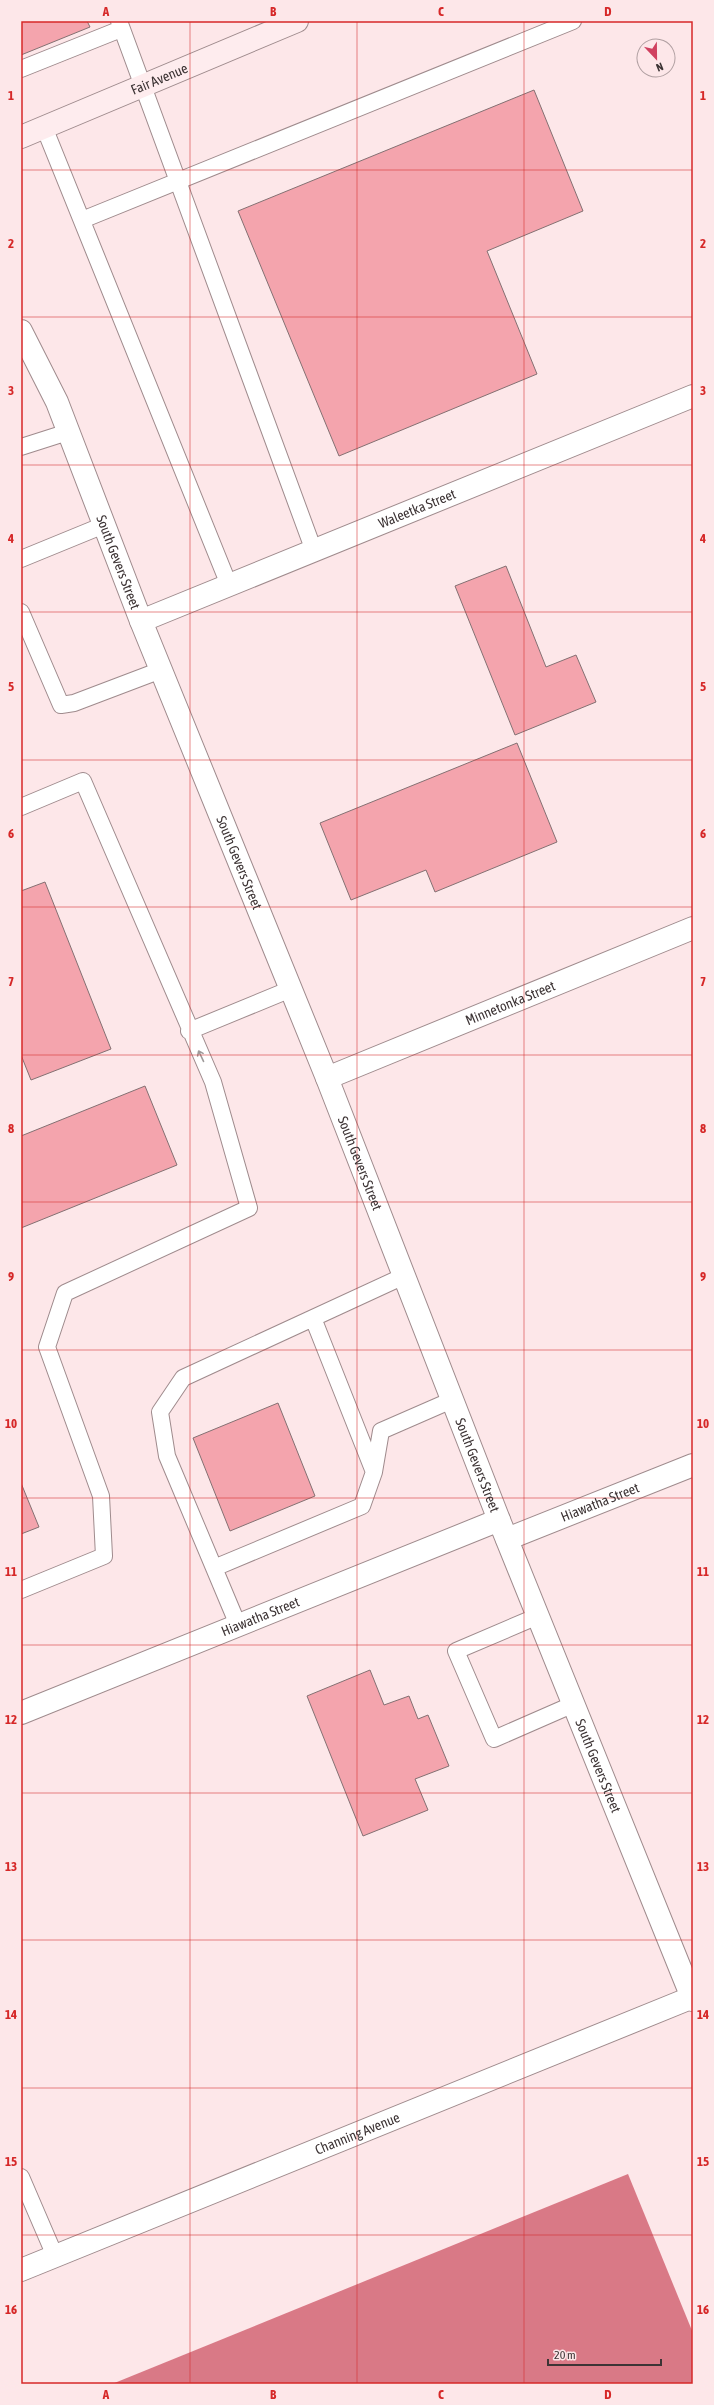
<svg xmlns="http://www.w3.org/2000/svg" width="714" height="2405" font-family="'Asap Condensed',sans-serif">
	<style>
		.water { fill: #d97986 }
		.building { fill: #f4a4ad; stroke: #847072 }
		.lines { fill: none; stroke-linecap: round; stroke-linejoin: round }
		.service-casing { stroke: #9f8b8d; stroke-width: 18 }
		.minor-casing { stroke: #9f8b8d; stroke-width: 24 }
		.tertiary-casing { stroke: #9f8b8d; stroke-width: 24 }
		.secondary-casing { stroke: #9f8b8d; stroke-width: 24 }
		.service { stroke: #fff; stroke-width: 16 }
		.minor { stroke: #fff; stroke-width: 22 }
		.tertiary { stroke: #fff; stroke-width: 22 }
		.secondary { stroke: #feecee; stroke-width: 22 }
		.oneway { stroke: #9e9a9a }
		.grid { fill: none; stroke: #d62828; stroke-width: 1; stroke-opacity: 0.55 }
		.labels { text-anchor: middle; stroke-width: 3.5; stroke-linejoin: round; paint-order: stroke }
		.street-label { font-size: 14px; fill: #3d3435; stroke: #fde7e9 }
		.neatline { fill: none; stroke: #d62828; stroke-width: 1.5 }
		.grid-label { font-size: 13px; text-anchor: middle; font-weight: bold; fill: #d62828 }
	</style>
	<rect width="100%" height="100%" fill="#fde7e9"/>
	<!-- water -->
	<path class="water" d="M628 2174 693 2333V2384H112Z"/>
	<!-- building -->
	<path class="building" d="M21 21H87L90 27 21 55Z
		M534 90 583 211 487 251 537 374 339 456 238 211Z
		M506 566 546 667 576 655 596 702 515 735 455 586Z
		M517 743 557 842 435 892 426 870 351 900 320 823Z
		M45 882 111 1049 31 1080 21 1055V891Z
		M145 1086 177 1165 21 1228V1136Z
		M278 1403 315 1496 230 1531 193 1438Z
		M21 1483 39 1527 21 1534Z
		M370 1670 384 1705 409 1696 418 1719 428 1715 449 1766 415 1779 428 1810 363 1836 307 1696Z"/>
	<g class="lines">
		<defs>
			<path id="service" d="M119 21 314 551
				M21 69 121 29
				M44 127 229 585
				M82 220 573 21
				M21 447 68 432
				M21 559 104 525
				M21 612 61 705 74 703 161 670
				M21 807 83 781 213 1082 249 1208 65 1293 47 1347 101 1496 104 1556 21 1590
				M189 1031 291 989
				M313 1318 374 1472
				M214 1568 362 1506 374 1472 381 1431 452 1400
				M538 1616 456 1651 494 1739 574 1704
				M238 1625 167 1456 160 1412 183 1378 404 1276
				M21 2177 55 2256"/>
			<g id="minor">
				<path id="s1" d="M141 621 693 396"/>
				<path id="s2" d="M327 1078 693 928"/>
				<path id="s3" d="M507 1539 693 1465"/>
				<path id="s4" d="M21 1713 499 1520"/>
				<path id="s5" d="M21 2270 693 1997"/>
			</g>
			<g id="tertiary">
				<path id="s6" d="M21 331 57 402 141 621 327 1078 499 1520 693 2000"/>
			</g>
			<g id="secondary">
				<path id="s7" d="M21 137 297 21"/>
			</g>
		</defs>
		<!-- service casing -->
		<use href="#service" class="service-casing"/>
		<!-- minor casing -->
		<use href="#minor" class="minor-casing"/>
		<!-- tertiary casing -->
		<use href="#tertiary" class="tertiary-casing"/>
		<!-- secondary casing -->
		<use href="#secondary" class="secondary-casing"/>
		<!-- service -->
		<use href="#service" class="service"/>
		<!-- minor -->
		<use href="#minor" class="minor"/>
		<!-- tertiary -->
		<use href="#tertiary" class="tertiary"/>
		<!-- secondary -->
		<use href="#secondary" class="secondary"/>
	</g>
	<!-- one-way arrows -->
	<defs><path id="oneway-shaft" d="M-6 0H5M1.5-3L5.5 0L1.5 3" fill="none" stroke-width="1.6" stroke-linecap="round" stroke-linejoin="round"/></defs>
	<use class="oneway" href="#oneway-shaft" transform="translate(201 1056) rotate(-115)"/>
	<!-- grid -->
	<path class="grid" d="M190 21V2384M357 21V2384M524 21V2384M21 170H693M21 317H693M21 465H693M21 612H693M21 760H693M21 907H693M21 1055H693M21 1202H693M21 1350H693M21 1498H693M21 1645H693M21 1793H693M21 1940H693M21 2088H693M21 2235H693"/>
	<g class="labels">
		<!-- street labels -->
		<g class="street-label">
			<text dy="5" stroke="none"><textPath href="#s7" startOffset="150">Fair Avenue</textPath></text>
			<text dy="5" stroke="none"><textPath href="#s1" startOffset="298">Waleetka Street</textPath></text>
			<text dy="5" stroke="none"><textPath href="#s6" startOffset="251">South Gevers Street</textPath></text>
			<text dy="5" stroke="none"><textPath href="#s6" startOffset="575">South Gevers Street</textPath></text>
			<text dy="5" stroke="none"><textPath href="#s2" startOffset="198">Minnetonka Street</textPath></text>
			<text dy="5" stroke="none"><textPath href="#s6" startOffset="899">South Gevers Street</textPath></text>
			<text dy="5" stroke="none"><textPath href="#s6" startOffset="1223">South Gevers Street</textPath></text>
			<text dy="5" stroke="none"><textPath href="#s3" startOffset="100">Hiawatha Street</textPath></text>
			<text dy="5" stroke="none"><textPath href="#s4" startOffset="258">Hiawatha Street</textPath></text>
			<text dy="5" stroke="none"><textPath href="#s6" startOffset="1547">South Gevers Street</textPath></text>
			<text dy="5" stroke="none"><textPath href="#s5" startOffset="363">Channing Avenue</textPath></text>
		</g>
	</g>
	<!-- border -->
	<rect width="714" height="2405" fill="none" stroke="#fde7e9" stroke-width="44"/>
	<!-- north arrow -->
	<g transform="translate(656 58) rotate(158)"><circle r="19" fill="#fde7e9" stroke="#b09fa1"/>
	<path d="M0-3L7 15L0 10L-7 15Z" fill="#d0405f"/>
	<text y="-6" font-size="11" font-weight="bold" text-anchor="middle" fill="#3d3435">N</text>
	</g>
	<!-- scale -->
	<path d="M548 2359v6h113v-6" fill="none" stroke="#3d3435" stroke-width="2"/>
	<text x="554" y="2359" font-size="12" fill="#3d3435" stroke="#fde7e9" stroke-width="3" paint-order="stroke">20 m</text>
	<rect x="22" y="22" width="670" height="2361" class="neatline"/>
	<g class="grid-label">
		<text x="106" y="16">A</text>
		<text x="273" y="16">B</text>
		<text x="441" y="16">C</text>
		<text x="608" y="16">D</text>
		<text x="11" y="100">1</text>
		<text x="703" y="100">1</text>
		<text x="11" y="248">2</text>
		<text x="703" y="248">2</text>
		<text x="11" y="395">3</text>
		<text x="703" y="395">3</text>
		<text x="11" y="543">4</text>
		<text x="703" y="543">4</text>
		<text x="11" y="691">5</text>
		<text x="703" y="691">5</text>
		<text x="11" y="838">6</text>
		<text x="703" y="838">6</text>
		<text x="11" y="986">7</text>
		<text x="703" y="986">7</text>
		<text x="11" y="1133">8</text>
		<text x="703" y="1133">8</text>
		<text x="11" y="1281">9</text>
		<text x="703" y="1281">9</text>
		<text x="11" y="1428">10</text>
		<text x="703" y="1428">10</text>
		<text x="11" y="1576">11</text>
		<text x="703" y="1576">11</text>
		<text x="11" y="1724">12</text>
		<text x="703" y="1724">12</text>
		<text x="11" y="1871">13</text>
		<text x="703" y="1871">13</text>
		<text x="11" y="2019">14</text>
		<text x="703" y="2019">14</text>
		<text x="11" y="2166">15</text>
		<text x="703" y="2166">15</text>
		<text x="11" y="2314">16</text>
		<text x="703" y="2314">16</text>
		<text x="106" y="2399">A</text>
		<text x="273" y="2399">B</text>
		<text x="441" y="2399">C</text>
		<text x="608" y="2399">D</text>
	</g>
</svg>
